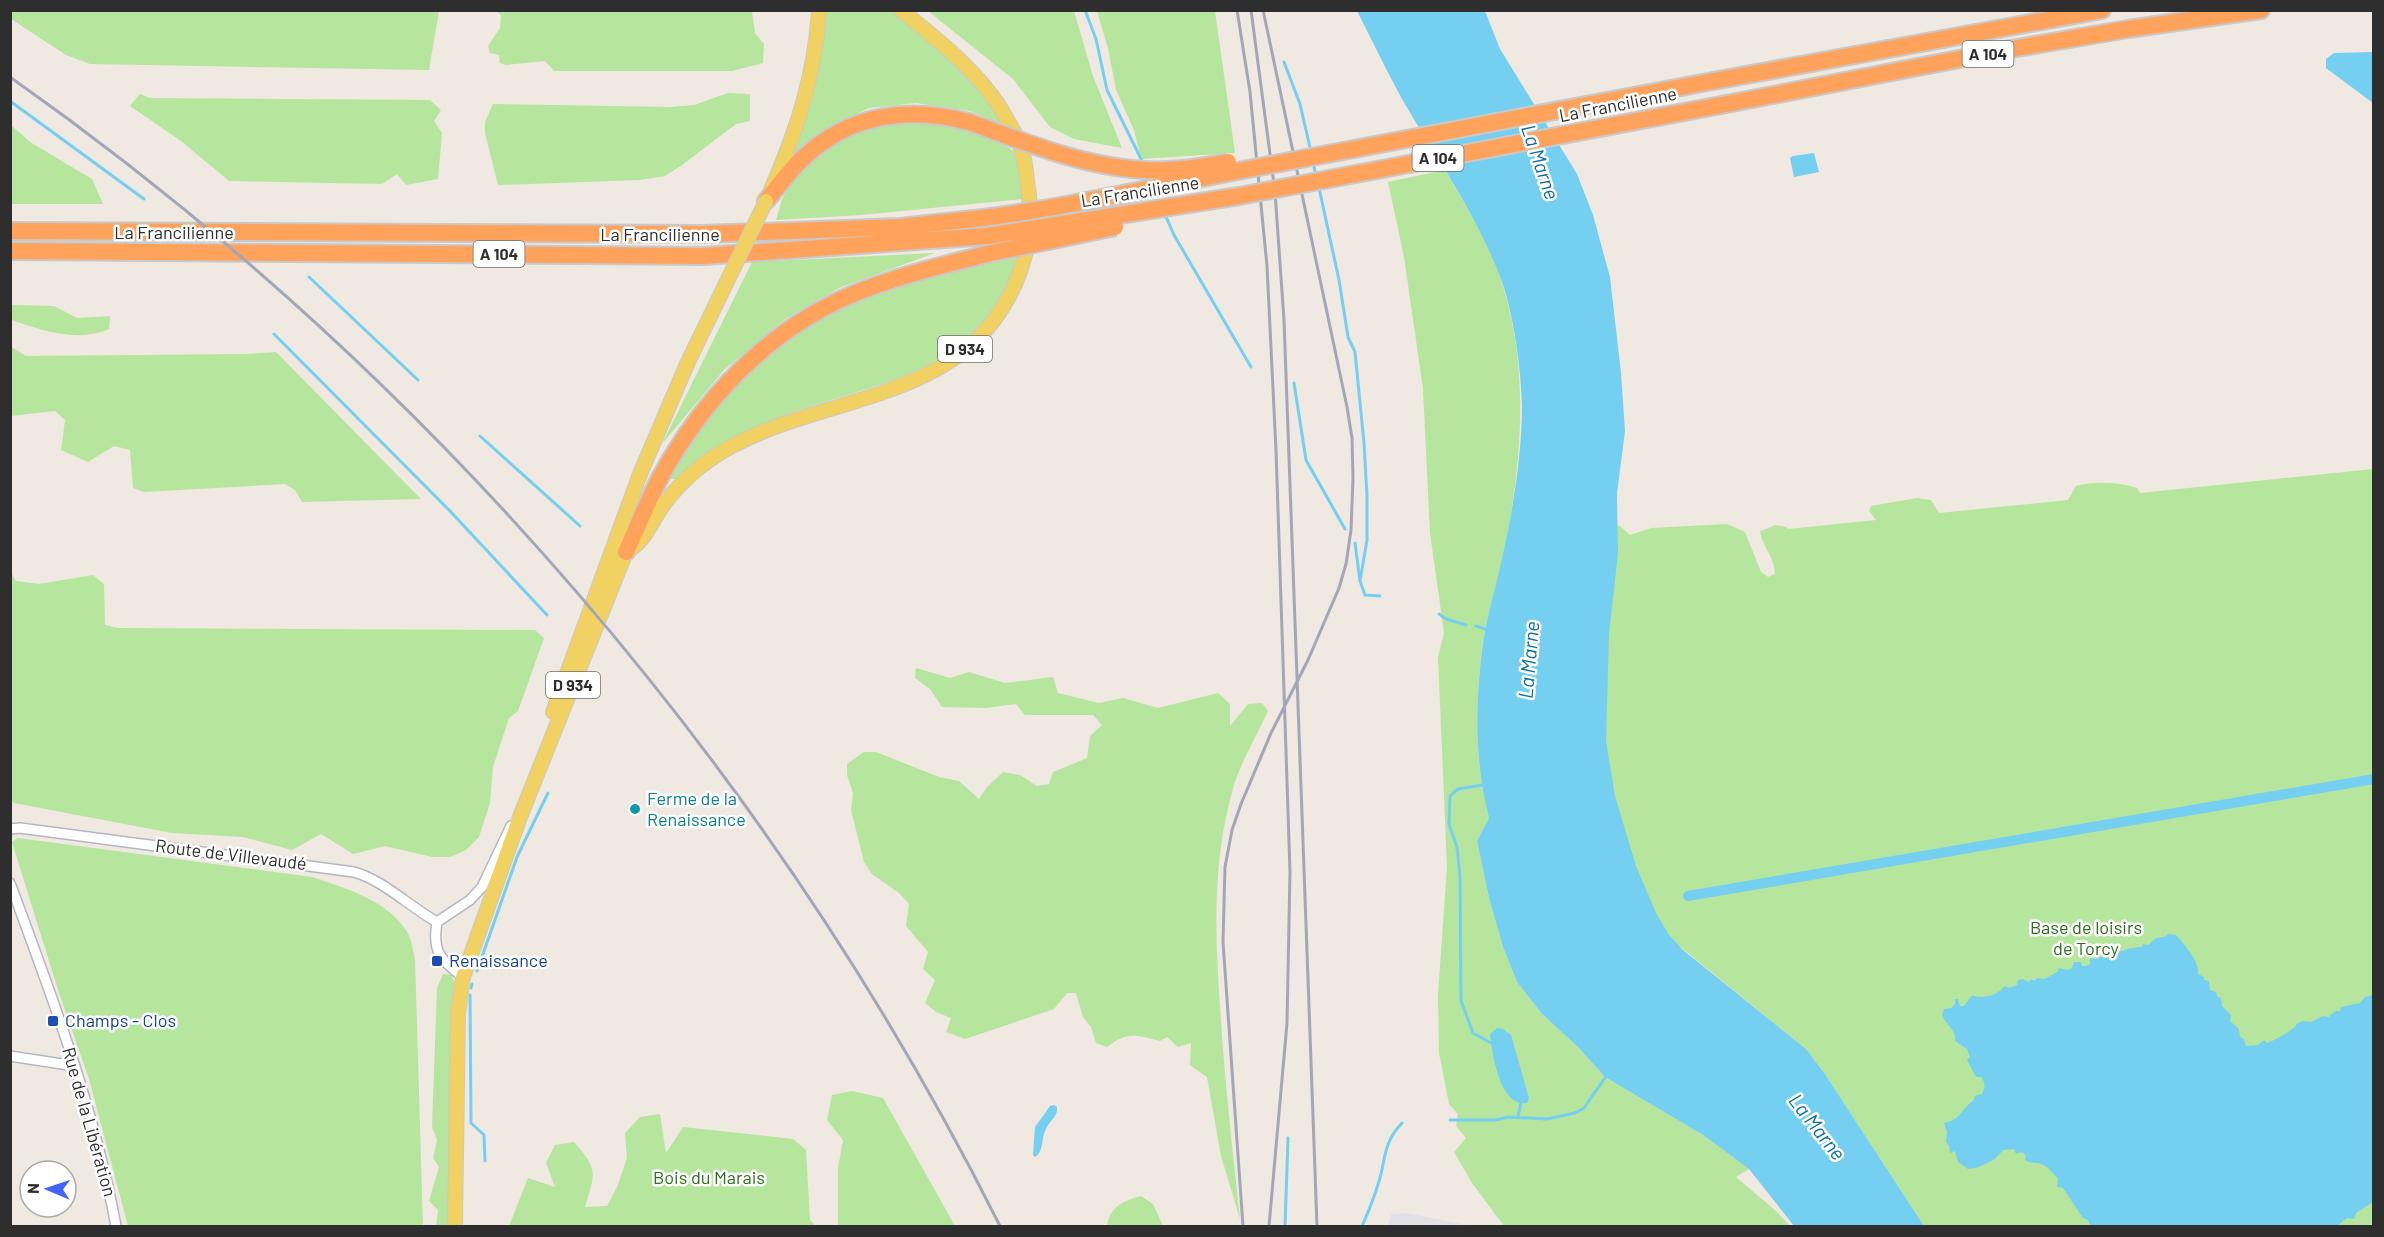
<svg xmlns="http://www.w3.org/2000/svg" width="2384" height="1237" font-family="Barlow,sans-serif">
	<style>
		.industrial { fill: #e3e1e8 }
		.green { fill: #b6e59e }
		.water { fill: #75cff0 }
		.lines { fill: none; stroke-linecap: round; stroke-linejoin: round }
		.stream { stroke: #75cff0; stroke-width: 3 }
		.canal { stroke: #75cff0; stroke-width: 10 }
		.street-casing { stroke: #b4b7c1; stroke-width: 12 }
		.primary-casing { stroke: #c9c9c9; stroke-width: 16 }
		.highway-casing { stroke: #c9c9c9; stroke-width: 20 }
		.street { stroke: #fff; stroke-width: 9 }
		.primary { stroke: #f2d163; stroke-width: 14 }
		.highway { stroke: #ffa35c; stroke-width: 16 }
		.rail { stroke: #a3a6b8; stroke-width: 3 }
		.primary-bridge-casing { stroke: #c9c9c9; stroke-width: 16; stroke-linecap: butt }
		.highway-bridge-casing { stroke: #c9c9c9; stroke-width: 20; stroke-linecap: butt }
		.primary-bridge { stroke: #f2d163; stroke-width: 14 }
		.highway-bridge { stroke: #ffa35c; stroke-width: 16 }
		.culture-dot { fill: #0f9aa8; stroke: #fff; stroke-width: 2 }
		.transit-dot { fill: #1a4fb4; stroke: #fff; stroke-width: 2 }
		.labels { text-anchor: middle; stroke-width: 5; stroke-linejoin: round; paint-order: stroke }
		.shield { fill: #fff; stroke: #6d6d6d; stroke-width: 1.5 }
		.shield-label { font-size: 16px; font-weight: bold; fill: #2e2e2e }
		.street-label { font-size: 18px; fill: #2e2e2e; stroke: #fff }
		.culture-label { font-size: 18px; fill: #0d838f; stroke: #fff; text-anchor: start }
		.park-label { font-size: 18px; fill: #2c6e1b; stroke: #fff }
		.transit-label { font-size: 18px; fill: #164399; stroke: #fff; text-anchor: start }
		.water-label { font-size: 20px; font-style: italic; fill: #0d6fa3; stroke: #fff }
	</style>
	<rect width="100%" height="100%" fill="#efe9e1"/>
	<!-- industrial -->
	<path class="industrial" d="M1407 1213 1472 1226H1388L1391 1214Z"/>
	<!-- green -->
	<path class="green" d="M495 10 752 11 755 33 764 44 763 63 732 71H554L545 61 506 65 500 63 499 55 490 53 488 46 500 28 501 15Z
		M10 11 11 10 439 11 429 70 90 64 66 55 11 19Z
		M825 11H893C935 43 978 77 1004 125L970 111 916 103 869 108 828 127 786 163C808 110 822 68 825 11Z
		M928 11H1074L1093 76 1122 148 1074 139 1050 127 1013 79Z
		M1097 11H1215L1235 153 1141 159 1134 130 1116 90 1108 48Z
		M728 93 750 94V121L736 124 682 165 665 176 640 180 498 185 485 133V122L493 104 671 107 694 105Z
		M140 94 150 98 430 100 441 110 434 121 442 133 438 179 406 185 397 174 382 184 229 181 181 141 130 106Z
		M917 120C938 123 1009 136 1017 157 1022 169 1021 186 1023 199L861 215 776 220 782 199 798 173 829 147 865 125Z
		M10 124 30 142 92 179 103 204H11Z
		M1445 170C1466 206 1490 244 1502 283 1531 374 1521 470 1502 562 1496 589 1487 615 1483 642 1475 700 1474 761 1489 818L1477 841 1489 898 1503 947 1517 982 1542 1014 1578 1047 1605 1077 1703 1135 1749 1169 1736 1177 1776 1211 1790 1226H1504L1472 1183 1454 1152 1466 1138 1456 1126 1458 1114 1449 1104 1439 1053 1438 994 1447 867 1438 657 1444 633 1430 533 1423 389 1404 257 1388 182Z
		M1023 250C1014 271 1006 297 991 315 938 379 856 389 783 416 745 431 709 455 677 479H668L700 426 744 376 788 336 833 309 874 293Z
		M935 253 839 288 785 319 724 370 662 444 752 262Z
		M11 305 54 306 77 318 110 316 109 329C78 343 41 330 11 320Z
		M10 346 26 356 247 354 276 352 421 499 302 502 295 490 285 484 144 492 133 488 130 450 114 446 88 462 61 450 65 420 55 411 11 416Z
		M2373 469V1226H1924L1825 1074 1806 1049 1657 928 1605 785 1602 577 1613 526H1620L1630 535 1651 528 1727 524 1745 532 1761 572 1768 577 1775 574C1775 558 1762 546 1760 531L1776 525 1786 527 1788 529 1876 520 1869 511 1871 506 1917 498 1931 500 1939 513 2068 500 2076 486C2095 481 2118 482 2137 488L2140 493Z
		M10 571 16 581 39 584 93 575 104 584 105 625 118 628 535 630 544 638 518 711 509 718 493 767 490 803 479 837 466 850 450 857H432L385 846 353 854 321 834 292 850 243 837 172 833 14 803 10 798Z
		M916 668 950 678 969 672 1005 683 1053 677 1058 693 1099 703 1123 698 1158 708 1218 693 1230 704V726L1248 704 1262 703 1268 711C1257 735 1242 760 1234 785 1211 862 1215 941 1221 1020 1225 1086 1233 1153 1240 1219L1221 1156 1207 1077 1190 1065 1191 1043 1178 1047 1167 1037 1160 1041C1135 1035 1128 1031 1107 1047L1096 1043 1091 1027 1083 1017 1076 993H1067L1054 1009 965 1039 946 1032 951 1018 936 1012 925 1003 935 980 923 969 928 952 906 926 909 904 899 893 872 874 864 862 851 810 853 793 847 775V764L864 752H876L939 777 959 781 979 799 987 787 1003 772 1020 775 1037 786 1049 784 1053 772 1087 758 1090 736 1102 725 1093 715H1025L1016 704 986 708 942 707 930 689 915 678Z
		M18 838 312 877C345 888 388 900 407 932 412 940 413 951 415 959L423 1226H128L89 1079 58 990 12 842Z
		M443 974 451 975 456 984 452 1008 449 1226H436L438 1210 429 1201 439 1167 433 1158 437 1140 432 1127 437 988Z
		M852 1091 883 1098 955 1226H836L838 1225V1168L843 1140 827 1120 832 1095Z
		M660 1114 666 1153 683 1127 793 1139 806 1150 810 1220 816 1226H509L528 1178 555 1187 546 1163 555 1145 574 1142C599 1170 595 1173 585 1207L607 1206 617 1187 627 1158 625 1133 640 1117Z
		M1141 1196 1153 1204 1163 1226H1107C1110 1207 1122 1201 1141 1196Z"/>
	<!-- water -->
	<path class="water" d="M1357 11H1485L1500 49 1577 174 1593 215 1610 277 1621 373 1625 431 1617 493 1618 553 1609 634 1606 741 1615 796 1636 866 1656 913 1669 935 1683 950 1806 1049 1825 1074 1924 1226H1794L1749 1169 1703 1135 1605 1077 1578 1047 1542 1014 1517 982 1503 947 1489 898 1477 841 1489 818C1474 761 1475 701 1483 643 1487 616 1495 590 1501 563 1512 516 1522 455 1522 406 1521 370 1514 316 1502 282 1478 216 1437 159 1402 99 1386 70 1372 40 1357 11Z
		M2373 52H2374L2373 103 2326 68V59L2334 53Z
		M1814 153 1819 172 1794 177 1790 158 1793 156Z
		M2168 934 2176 935C2184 944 2200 962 2198 974L2204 977V980L2209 981 2210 990 2216 992 2217 996 2221 998 2222 1006 2231 1015 2230 1021 2239 1029 2240 1037 2244 1039 2246 1046 2258 1045 2264 1040 2267 1043C2279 1038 2286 1034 2296 1026V1024L2303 1021 2311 1022 2323 1016 2329 1017 2335 1011H2340L2341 1007 2360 1003 2365 997 2373 995V1202L2356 1213 2354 1219 2347 1218 2337 1226H2090L2088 1220 2083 1218 2063 1188 2057 1187 2058 1179C2053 1173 2047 1165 2038 1163 2032 1162 2031 1164 2025 1160L2026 1155 2021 1152 2016 1154 2014 1149 2003 1150 1995 1159 1979 1167 1968 1169 1958 1162 1955 1151 1950 1153 1949 1146 1946 1142 1947 1132 1944 1123C1961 1120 1961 1109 1973 1101L1975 1096 1982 1094C1985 1087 1986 1083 1981 1077H1976L1967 1060 1970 1057 1967 1049 1955 1041C1957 1031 1946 1025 1942 1015L1944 1009 1951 1008 1955 1004V999H1958L1960 1006H1964L1972 995C1982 1000 1998 995 2005 986L2009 988 2017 985 2018 980 2023 979 2029 982 2031 979 2034 981 2037 978 2045 979 2057 972 2059 968 2067 970 2072 968 2074 962H2081L2082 966H2086L2090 964V958L2097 959 2100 956 2103 958C2116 954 2127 947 2142 947L2143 944 2148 945 2156 938 2164 937Z
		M1497 1028 1503 1029 1511 1035 1529 1098 1527 1103C1500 1108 1492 1053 1490 1034Z
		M1054 1105 1057 1107C1058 1118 1049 1120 1046 1129 1041 1138 1044 1152 1035 1157L1033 1155 1035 1127 1050 1106Z"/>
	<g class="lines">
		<!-- stream -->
		<path class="stream" d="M1085 10 1096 39 1107 90 1144 165
			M1284 62 1300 104 1311 152
			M10 101 144 199
			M1313 162 1316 176
			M1319 188 1339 280 1348 337 1355 352 1364 443 1367 496V540L1360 581
			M1164 212 1174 235 1251 367
			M309 277 418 380
			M274 334 450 511 547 615
			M1294 383 1306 460 1345 529
			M480 436 580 526
			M1355 543 1360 581 1365 595 1380 596
			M1439 614 1446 619 1466 625
			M1476 626 1488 630
			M1483 785 1458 789 1450 796 1449 824 1457 847 1460 876 1461 1001 1473 1033 1493 1044
			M477 971 517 857 548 793
			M471 988 472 984
			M470 995 471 1123 484 1135 485 1161
			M1518 1117 1521 1102
			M1450 1120H1496L1508 1117 1547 1119 1575 1113 1584 1108 1607 1075
			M1285 1226 1288 1138
			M1362 1226C1369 1211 1375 1195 1380 1178 1386 1155 1384 1142 1402 1123"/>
		<!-- canal -->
		<path class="canal" d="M1688 896 2374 779"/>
		<defs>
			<path id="street" d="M10 829 20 828 354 872C383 880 410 907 437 922
				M10 883C52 996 94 1108 116 1226
				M463 977C440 960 432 951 437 922L470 900 482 887 511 826
				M10 1056 75 1066"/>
			<path id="primary" d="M771 190C797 130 815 76 819 10
				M553 712 640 474 687 364
				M455 1226 458 1014 463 977 520 817 626 552C647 540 650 523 664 504 682 480 706 460 732 446 794 413 865 405 927 374 1002 338 1041 261 1027 180 1026 168 1024 156 1020 145 1015 132 1007 120 1001 109 978 71 935 38 901 10"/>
			<path id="highway" d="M1713 81 2102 10
				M1716 106 2011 49 2128 29 2261 10
				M766 201C778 187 789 171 802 159 849 114 908 106 969 122
				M10 231 704 234 900 227 983 218
				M10 251 704 256 987 236
				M626 552C637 528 647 502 660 478 702 400 768 330 851 295 896 276 944 265 991 253"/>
		</defs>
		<!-- street casing -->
		<use href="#street" class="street-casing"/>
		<!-- primary casing -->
		<use href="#primary" class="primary-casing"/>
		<!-- highway casing -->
		<use href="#highway" class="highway-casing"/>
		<!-- street -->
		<use href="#street" class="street"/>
		<!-- primary -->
		<use href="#primary" class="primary"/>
		<!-- highway -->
		<use href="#highway" class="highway"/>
		<!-- rail -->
		<path class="rail" d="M1237 10 1250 92 1267 266 1276 450 1290 872 1287 1023 1269 1226
			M1251 10 1275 192 1284 320 1317 1226
			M10 77C427 371 772 771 1000 1226
			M1243 1226 1223 942 1225 867 1232 830 1241 804 1271 733 1308 660 1339 588 1346 564 1351 530 1353 478 1352 438 1347 407 1263 10"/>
		<defs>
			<path id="primary-bridge" d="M687 364 766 201"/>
			<path id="highway-bridge" d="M969 122C1022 141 1077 164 1132 169 1165 173 1197 168 1228 162
				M983 218C1076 206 1167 184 1259 167 1410 138 1562 110 1713 81
				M987 236 1239 196 1716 106
				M991 253 1115 227"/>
		</defs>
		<!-- primary-bridge casing -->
		<use href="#primary-bridge" class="primary-bridge-casing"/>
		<!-- highway-bridge casing -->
		<use href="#highway-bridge" class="highway-bridge-casing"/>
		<!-- primary-bridge -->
		<use href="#primary-bridge" class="primary-bridge"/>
		<!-- highway-bridge -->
		<use href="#highway-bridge" class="highway-bridge"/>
	</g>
	<!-- markers -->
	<circle class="culture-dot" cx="635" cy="809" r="6"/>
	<g class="transit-dot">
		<rect x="431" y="955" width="12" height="12" rx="3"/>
		<rect x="47" y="1015" width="12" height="12" rx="3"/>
	</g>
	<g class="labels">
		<!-- shield labels -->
		<g class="shield">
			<rect x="1962.5" y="41" width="51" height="26" rx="4.5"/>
			<rect x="1412.5" y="145" width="51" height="26" rx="4.5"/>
			<rect x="473.5" y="241" width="51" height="26" rx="4.5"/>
			<rect x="938" y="336" width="54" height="26" rx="4.5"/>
			<rect x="546" y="672" width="54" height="26" rx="4.5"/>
		</g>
		<g class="shield-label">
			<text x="1988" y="60">A 104</text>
			<text x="1438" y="164">A 104</text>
			<text x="499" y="260">A 104</text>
			<text x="965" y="355">D 934</text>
			<text x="573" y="691">D 934</text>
		</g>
		<!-- street labels -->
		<g class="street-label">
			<text transform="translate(1618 105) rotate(-11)" y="6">La Francilienne</text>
			<text transform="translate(1140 192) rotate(-9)" y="6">La Francilienne</text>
			<text x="174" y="239">La Francilienne</text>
			<text x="660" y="241">La Francilienne</text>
			<text transform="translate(231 855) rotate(7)" y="6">Route de Villevaudé</text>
			<text transform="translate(89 1122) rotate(74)" y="6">Rue de la Libération</text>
		</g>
		<!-- culture labels -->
		<g class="culture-label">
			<text x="647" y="805">Ferme de la<tspan x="647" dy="21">Renaissance</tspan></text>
		</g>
		<!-- park labels -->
		<g class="park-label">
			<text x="2086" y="934">Base de loisirs<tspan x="2086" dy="21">de Torcy</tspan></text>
			<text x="709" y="1184">Bois du Marais</text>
		</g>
		<!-- transit labels -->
		<g class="transit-label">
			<text x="449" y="967">Renaissance</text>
			<text x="65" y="1027">Champs - Clos</text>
		</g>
		<!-- water labels -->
		<g class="water-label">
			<text transform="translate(1540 162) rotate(71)" y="7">La Marne</text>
			<text transform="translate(1529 660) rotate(-85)" y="7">La Marne</text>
			<text transform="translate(1817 1127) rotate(52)" y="7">La Marne</text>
		</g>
	</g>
	<!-- border -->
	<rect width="2384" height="1237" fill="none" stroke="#2e2e2e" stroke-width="24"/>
	<!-- north arrow -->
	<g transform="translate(48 1189) rotate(272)"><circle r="28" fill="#ffffff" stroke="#ababab" stroke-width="1.5"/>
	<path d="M0-4.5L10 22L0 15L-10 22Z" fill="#4264fb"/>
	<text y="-9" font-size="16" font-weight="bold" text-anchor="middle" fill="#2e2e2e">N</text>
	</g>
</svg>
